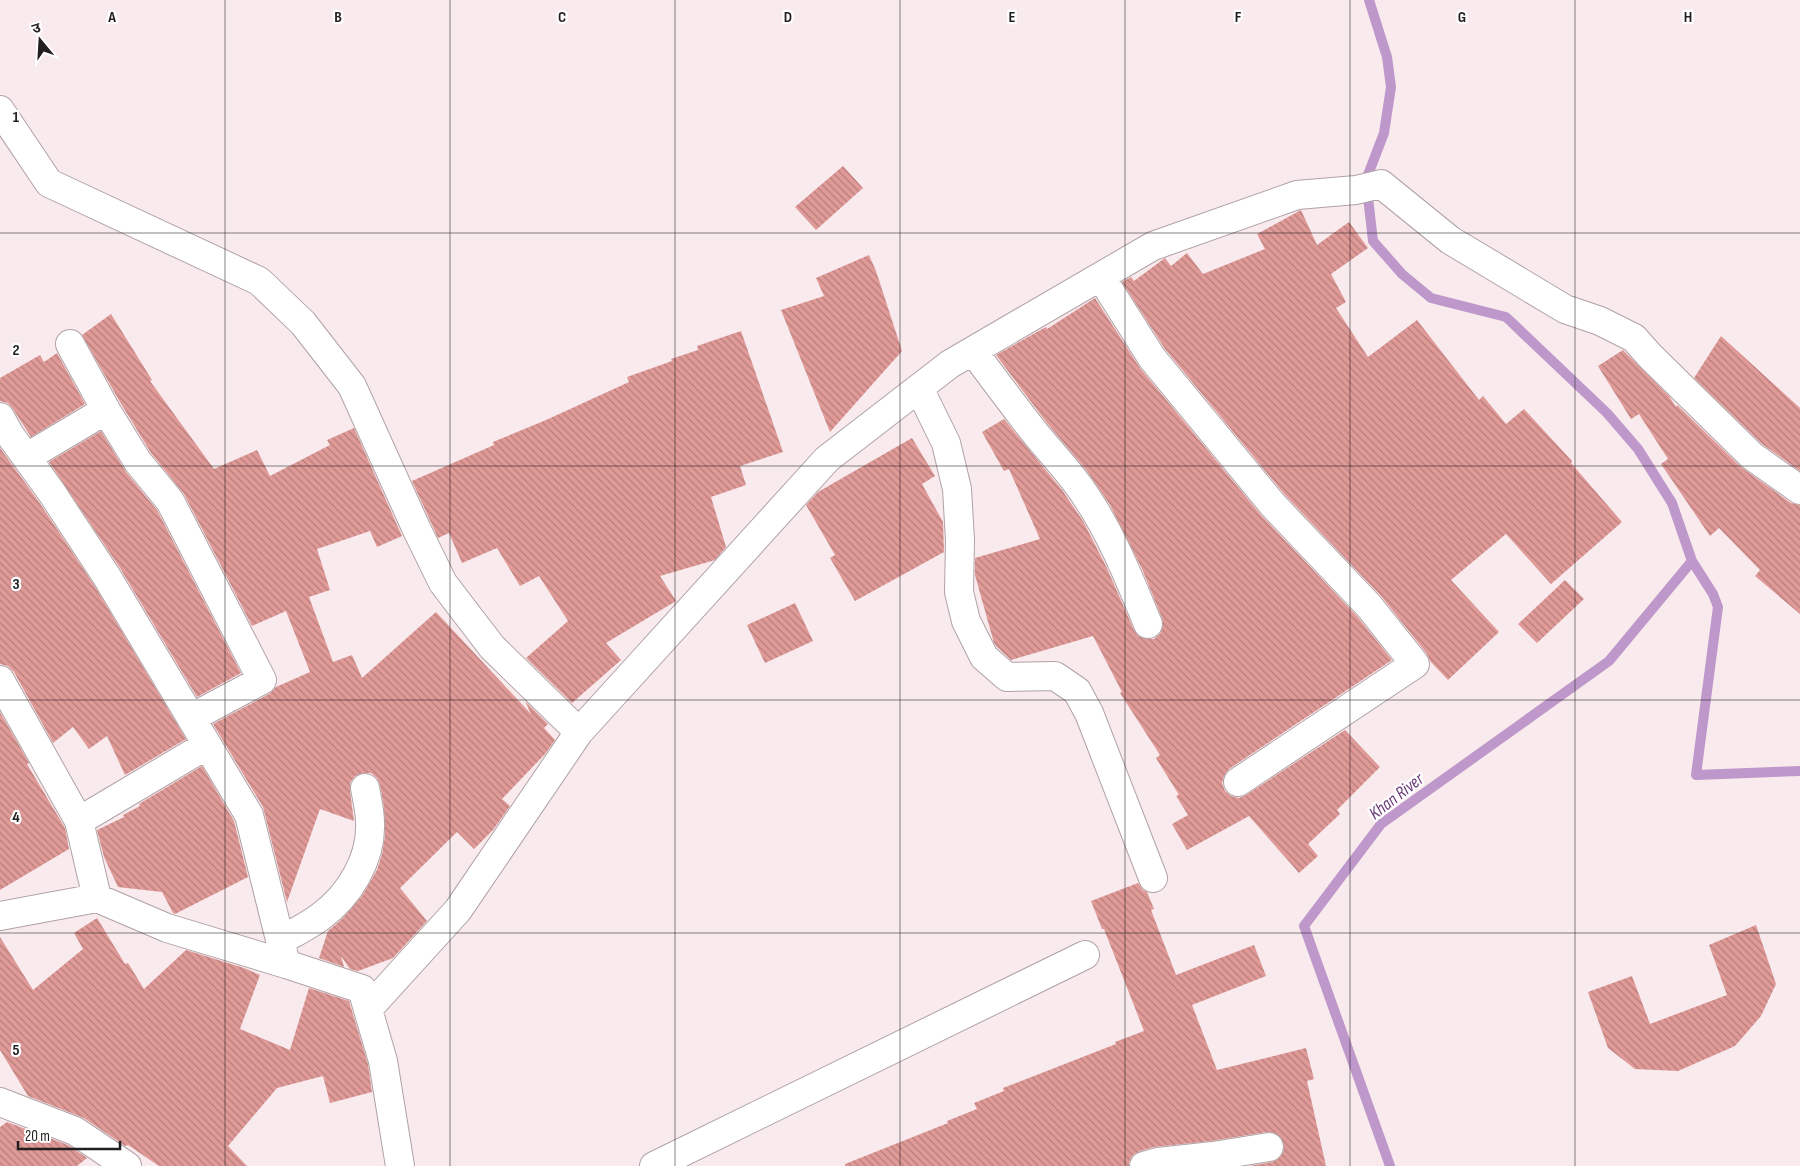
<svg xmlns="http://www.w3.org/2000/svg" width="1800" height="1166" viewBox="0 0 1800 1166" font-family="'Sofia Sans Condensed','Noto Sans Devanagari',sans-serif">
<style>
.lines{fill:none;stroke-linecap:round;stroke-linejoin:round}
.stream{stroke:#bf98cb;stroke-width:10}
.building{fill:url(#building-back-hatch)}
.minor-casing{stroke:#b0a2a5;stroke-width:30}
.minor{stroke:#fff;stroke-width:28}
.grid{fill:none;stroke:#231e1f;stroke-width:1;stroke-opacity:0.55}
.labels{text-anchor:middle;stroke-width:4.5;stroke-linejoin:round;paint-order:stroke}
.water-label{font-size:18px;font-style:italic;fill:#6b3a79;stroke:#fff}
.grid-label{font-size:16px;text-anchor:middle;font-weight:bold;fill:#231e1f;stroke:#fff;stroke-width:4.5;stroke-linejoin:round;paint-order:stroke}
</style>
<defs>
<pattern id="building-back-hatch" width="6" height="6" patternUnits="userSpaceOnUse" patternTransform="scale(1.25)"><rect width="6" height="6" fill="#e09a98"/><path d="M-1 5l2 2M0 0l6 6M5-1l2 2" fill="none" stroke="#b57d7b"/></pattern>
</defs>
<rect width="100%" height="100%" fill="#f9eaee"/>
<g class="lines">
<path class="stream" d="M1369 0 1387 57 1391 87 1384 133 1366 180 1373 241 1402 274 1431 298 1506 317 1607 413 1638 449 1672 503 1692 561 1713 594 1718 607 1696 775 1800 771
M1390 1166 1304 926 1381 824 1609 661 1692 561"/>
</g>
<path class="building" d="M843 166 863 188 816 230 795 207Z
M1301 210 1317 245 1349 222 1368 248 1331 274 1346 302 1336 308 1368 357 1417 320 1479 400 1483 396 1506 424 1524 409 1572 461 1571 463 1622 522 1551 584 1506 534 1451 580 1499 632 1448 680 1430 661 1427 654 1381 596 1285 495 1165 349 1122 282 1131 277 1134 281 1165 258 1171 266 1187 253 1203 274 1265 249 1257 234Z
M869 255 876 271 902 351 830 432 781 310 824 296 816 278Z
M1095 298 1140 368 1261 515 1357 616 1392 660 1229 769 1224 776 1222 783 1225 791 1231 796 1239 798 1246 795 1345 730 1380 767 1337 810 1340 814 1308 844 1318 856 1299 873 1249 816 1187 850 1172 824 1188 815 1176 796 1179 795 1156 758 1160 755 1120 693 1122 692 1093 636 1011 660 997 647 994 643 975 575V558L1040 539 1009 469 1004 471 982 432 1004 419 1062 490 1083 521 1106 566 1134 630 1138 636 1146 639H1154L1160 634 1163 626 1162 618 1142 569 1110 505 1087 471 1047 423 996 355 1046 327 1047 329Z
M111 314 152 380 150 381 214 469 257 450 270 476 330 445 327 440 354 428 402 536 377 547 370 531 317 549 330 590 309 597 333 662 352 655 362 678 436 612 531 714 525 701 548 724 544 728 555 740 545 754 502 799 510 806 493 830 474 849 457 832 400 888 427 921 393 958 358 971 350 969 341 956 344 967 319 958 328 931 342 919 362 896 377 870 382 854 385 836 384 807 380 785 377 778 371 773H363L355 776 350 783V791L354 821 320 809 287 902 263 807 213 724 269 694 276 687 310 672 286 611 252 626 184 494 151 453 120 402 82 335Z
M741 331 783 452 740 466 746 485 711 497 726 547 715 560 660 576 676 601 606 643 621 660 572 703 526 658 568 621 539 576 520 586 497 548 462 563 449 533 438 538 412 481 494 445 493 442 546 420 629 382 627 377 672 361 671 359 698 350 697 346Z
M1721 336 1800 408V471L1762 444 1694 378Z
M1623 350 1669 396 1676 407 1677 405 1741 467 1791 503 1800 505V614L1755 576 1760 570 1719 528 1710 536 1661 464 1668 459 1639 414 1631 419 1598 366Z
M57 353 85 404 31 437 13 409 8 403 0 401V378L40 355 44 362Z
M101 431 126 472 157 510 241 673 197 697 120 568 49 462Z
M912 438 935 476 922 484 943 522 944 552 855 601 830 558 835 555 806 505 818 492Z
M0 448 39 502 94 585 186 739 125 775 107 736 89 749 73 727 53 743 14 672 8 666 0 664Z
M1565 580 1584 599 1537 643 1518 624Z
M795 603 813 641 765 663 747 625Z
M0 712 29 763 27 764 65 828 69 849 0 890Z
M202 766 234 821 248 877 175 914 173 913 162 892 118 887 104 857 97 830 124 817 123 815 140 806 139 804Z
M1138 883 1143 890 1147 892 1154 909 1151 910 1176 975 1254 945 1266 976 1192 1005 1217 1070 1306 1048 1314 1079 1307 1081 1326 1166H1249L1272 1162 1278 1159 1283 1153 1284 1145 1281 1138 1275 1133 1267 1132 1211 1141 1154 1147 1140 1151 1133 1155 1129 1162V1166H845V1164L948 1123 947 1121 977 1109 974 1103 1004 1091 1003 1088 1116 1044 1115 1042 1144 1031 1104 929H1102L1091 901Z
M97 918 125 964 128 963 144 989 186 950 244 968 260 975 240 1029 290 1050 309 988 349 1001 368 1064 372 1092 330 1103 323 1076 277 1088 228 1146 247 1166H159L128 1145 125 1146 84 1118 28 1096 0 1050V937L33 990 83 949 74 933Z
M1756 925 1776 984 1761 1016 1735 1046 1678 1071 1635 1069 1608 1048 1588 992 1632 976 1650 1024 1727 995 1709 945Z
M7 1122 68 1145 87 1158 77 1166H0V1127Z"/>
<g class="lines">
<defs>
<path id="minor" d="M0 110 49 183 259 281 303 323 352 386 417 530 443 583 492 647 579 732
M1101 277 1152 358 1273 505 1369 606 1415 664 1238 782
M70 344 106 410 138 462 170 501 262 680 191 718
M973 351C993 378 1014 406 1035 433 1052 454 1072 474 1087 498 1113 537 1130 581 1148 624
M919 388 946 443 957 489 960 540 959 592 966 621 984 657 1007 677 1055 676 1077 691 1089 713 1153 878
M0 417 10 435 52 493 107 577 249 815 286 964 362 989 383 1061 400 1166
M27 457 106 410
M0 680 79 821 97 898
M79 821 207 745
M0 916 97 898 167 928 286 964
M281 940C294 933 308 926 320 917 349 896 372 859 370 822 370 811 367 799 365 788
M368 1009 458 910 579 732 827 459 950 364 1153 246 1297 195 1356 190 1381 184 1450 240 1565 309 1600 321 1634 338 1650 356 1752 456 1800 490
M0 1102 75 1131 127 1166
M654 1166 1085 955
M1144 1166 1158 1162 1213 1156 1269 1147"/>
</defs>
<use href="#minor" class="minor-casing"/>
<use href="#minor" class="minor"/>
</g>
<path class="grid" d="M225 0V1166M450 0V1166M675 0V1166M900 0V1166M1125 0V1166M1350 0V1166M1575 0V1166M0 233H1800M0 466H1800M0 700H1800M0 933H1800"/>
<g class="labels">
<g class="water-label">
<text transform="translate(1396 796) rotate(-38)" y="6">Khan River</text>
</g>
</g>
<g class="grid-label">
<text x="112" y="22">A</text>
<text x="338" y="22">B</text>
<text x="562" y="22">C</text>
<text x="788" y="22">D</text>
<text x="1012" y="22">E</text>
<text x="1238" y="22">F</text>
<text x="1462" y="22">G</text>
<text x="1688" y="22">H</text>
<text x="16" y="122">1</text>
<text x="16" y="355">2</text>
<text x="16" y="589">3</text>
<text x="16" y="822">4</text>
<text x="16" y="1055">5</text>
</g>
<g transform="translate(40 40) rotate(342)" stroke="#ffffff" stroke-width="4" paint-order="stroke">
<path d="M0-4L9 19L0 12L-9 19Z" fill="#231e1f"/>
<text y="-8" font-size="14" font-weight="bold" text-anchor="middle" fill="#231e1f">उ</text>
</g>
<path d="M18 1141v8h102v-8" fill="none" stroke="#231e1f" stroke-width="2.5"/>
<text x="25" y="1141" font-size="15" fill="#231e1f" stroke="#ffffff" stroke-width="4" paint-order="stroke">20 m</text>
</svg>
